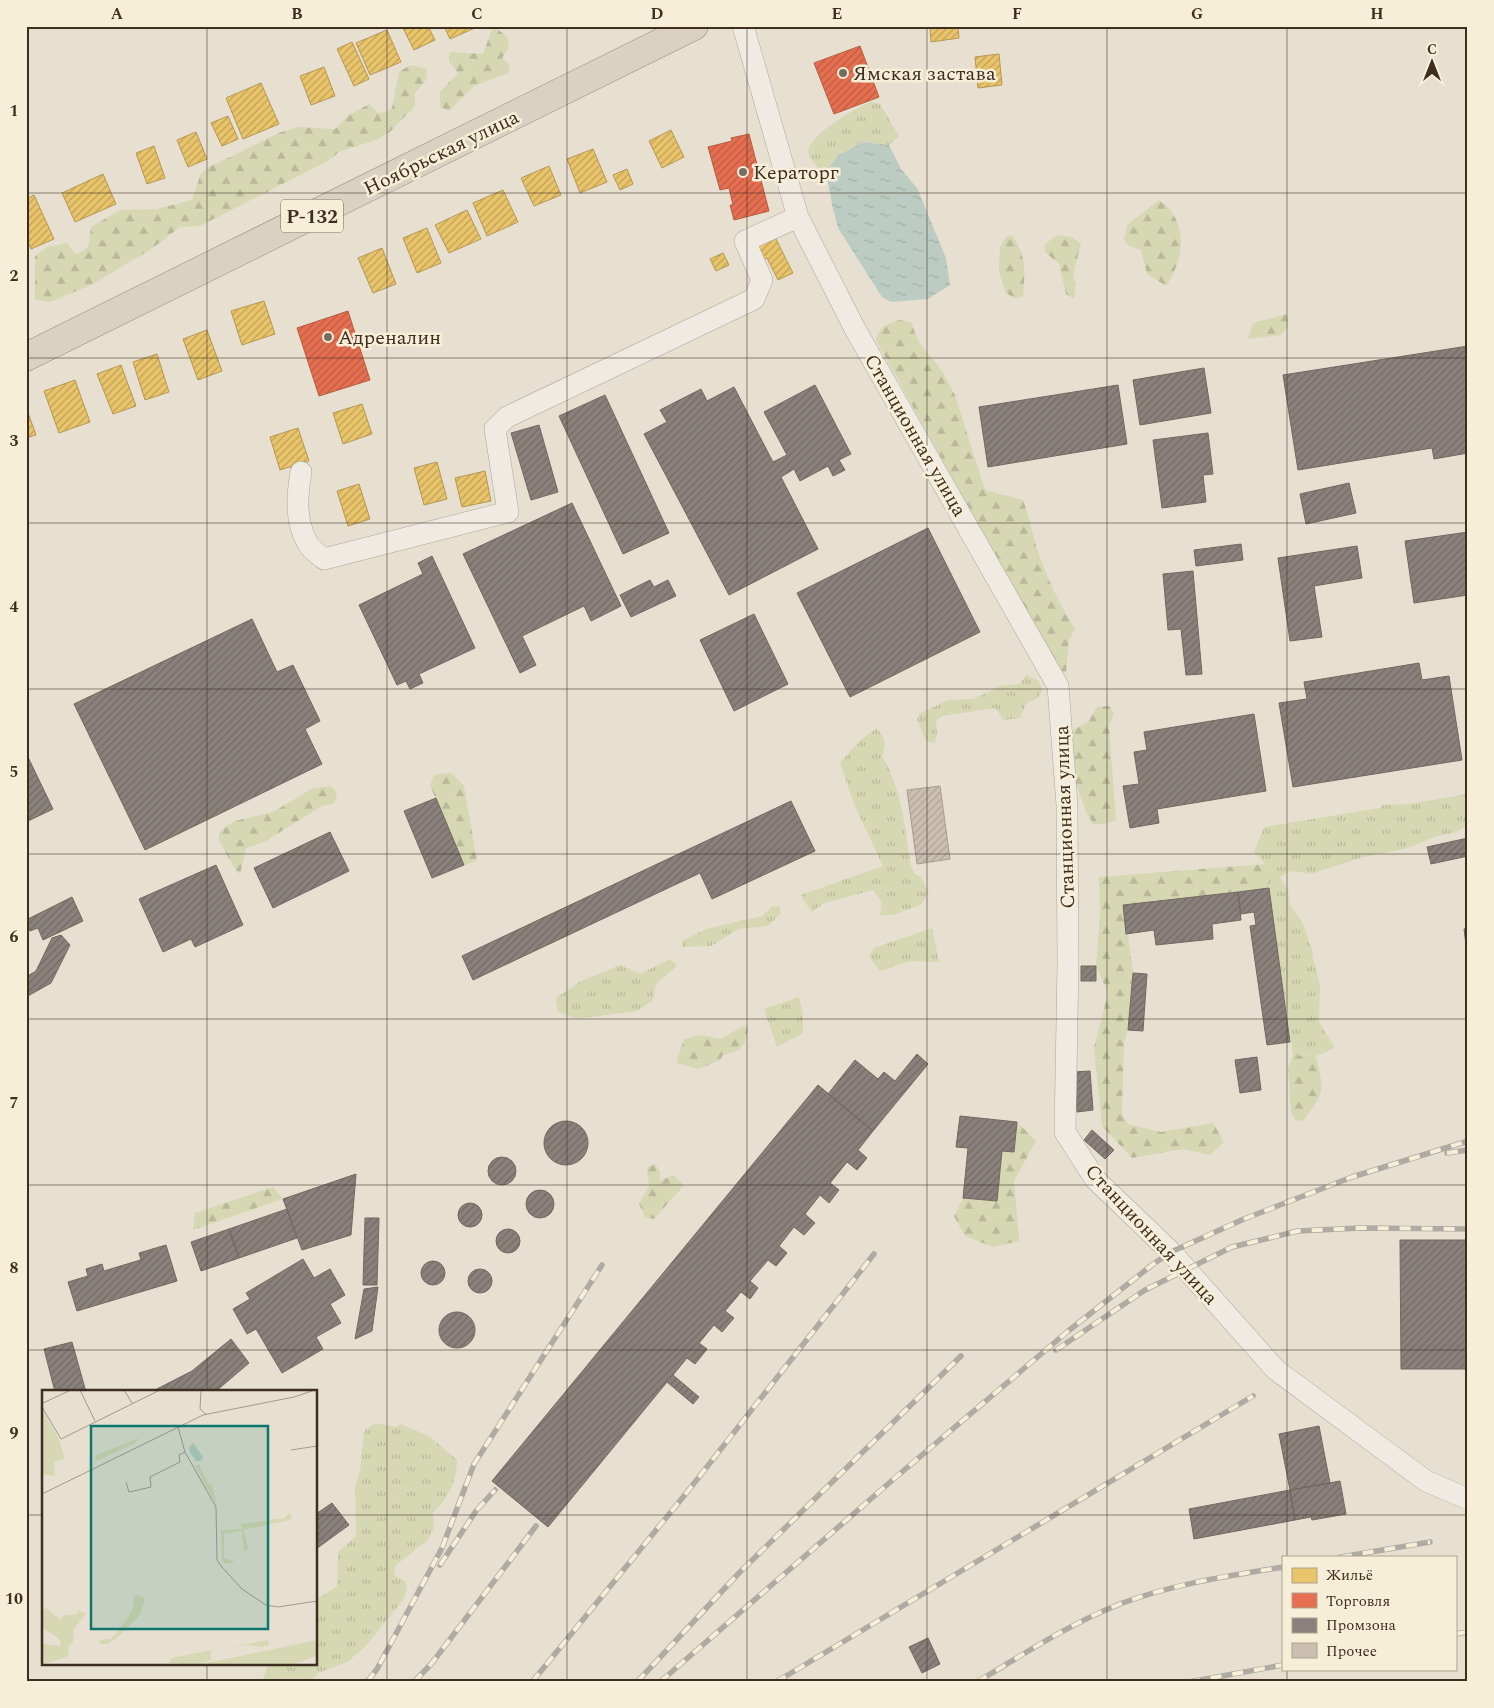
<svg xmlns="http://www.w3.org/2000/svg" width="1494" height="1708" viewBox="0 0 1494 1708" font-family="Spectral,serif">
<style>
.grass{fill:url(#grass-tufts)}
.forest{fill:url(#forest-firs)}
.water{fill:url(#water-ripples)}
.homes{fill:url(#homes-hatch);stroke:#b59754}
.shops{fill:url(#shops-hatch);stroke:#b45c42}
.industry{fill:url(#industry-hatch);stroke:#736860}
.building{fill:url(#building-hatch);stroke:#a89c90}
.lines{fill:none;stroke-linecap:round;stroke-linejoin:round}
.minor-casing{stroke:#ada599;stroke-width:22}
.highway-casing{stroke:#928b80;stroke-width:29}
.minor{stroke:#efebe3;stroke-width:21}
.highway{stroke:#dad1c2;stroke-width:28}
.rail-casing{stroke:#afaaa2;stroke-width:5.5}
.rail{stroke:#f7eed8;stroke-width:4;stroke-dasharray:11;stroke-linecap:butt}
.grid{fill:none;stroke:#3d2e20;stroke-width:1;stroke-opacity:0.55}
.poi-dot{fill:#786c5e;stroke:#f7eed8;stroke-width:2}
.labels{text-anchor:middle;stroke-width:5;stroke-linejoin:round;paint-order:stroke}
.shield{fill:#f7eed8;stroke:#756857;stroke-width:1}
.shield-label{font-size:19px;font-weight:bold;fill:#3d2e20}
.poi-label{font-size:20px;fill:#3d2e20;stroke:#f7eed8;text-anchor:start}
.street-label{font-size:20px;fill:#3d2e20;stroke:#f7eed8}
.inset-road{fill:none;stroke:#a3998a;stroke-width:1}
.view{fill:#0f766e;fill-opacity:0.15;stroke:#0f766e;stroke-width:2.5}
.inset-edge{fill:none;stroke:#3d2e20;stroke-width:2.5}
.neatline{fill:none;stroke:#3d2e20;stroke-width:2}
.grid-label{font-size:16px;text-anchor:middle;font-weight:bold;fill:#3d2e20}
</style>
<defs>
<pattern id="grass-tufts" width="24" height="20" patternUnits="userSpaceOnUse" patternTransform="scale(1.25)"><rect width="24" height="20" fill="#d6d7b3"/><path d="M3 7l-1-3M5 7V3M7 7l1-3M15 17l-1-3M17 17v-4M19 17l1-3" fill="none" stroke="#b9b99a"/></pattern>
<pattern id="forest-firs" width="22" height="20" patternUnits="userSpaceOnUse" patternTransform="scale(1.25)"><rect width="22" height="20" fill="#d6d7b3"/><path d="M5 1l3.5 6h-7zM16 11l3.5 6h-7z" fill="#b9b99a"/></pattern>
<pattern id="water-ripples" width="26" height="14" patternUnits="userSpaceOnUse" patternTransform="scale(1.25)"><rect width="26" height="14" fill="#bcccc2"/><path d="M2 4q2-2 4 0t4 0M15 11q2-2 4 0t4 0" fill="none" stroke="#a2b0a6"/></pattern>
<pattern id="homes-hatch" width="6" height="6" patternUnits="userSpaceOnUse" patternTransform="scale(1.25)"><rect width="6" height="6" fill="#e9c46a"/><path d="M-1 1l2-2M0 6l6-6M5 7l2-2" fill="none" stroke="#bea057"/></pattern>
<pattern id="shops-hatch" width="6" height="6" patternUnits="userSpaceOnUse" patternTransform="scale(1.25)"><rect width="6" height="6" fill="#e76f51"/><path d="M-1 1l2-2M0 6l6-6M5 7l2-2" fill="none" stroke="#bc5c43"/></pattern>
<pattern id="industry-hatch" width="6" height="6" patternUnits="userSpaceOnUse" patternTransform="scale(1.25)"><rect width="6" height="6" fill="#8a817c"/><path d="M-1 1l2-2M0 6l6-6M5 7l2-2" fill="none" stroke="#726a65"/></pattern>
<pattern id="building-hatch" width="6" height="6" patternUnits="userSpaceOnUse" patternTransform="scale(1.25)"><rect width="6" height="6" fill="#cbbfb2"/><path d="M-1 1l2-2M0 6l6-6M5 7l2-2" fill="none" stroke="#afa499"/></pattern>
</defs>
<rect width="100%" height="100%" fill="#e7e0d1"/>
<path class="grass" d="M871 102 880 104 899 136 889 145 862 142 837 156 826 173C820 169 812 163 809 156 801 138 858 107 871 102Z
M1027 675 1039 681 1042 689 1038 698 1026 704 1020 718 1004 720 995 708 942 716 936 721 937 736 934 743 926 741 917 720 919 714 948 700 974 699 1000 686 1019 684Z
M877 729C886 739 886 744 882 756 902 789 905 829 911 866L914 874 921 877 929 893 920 905 893 915H880L882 902 873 890 824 903 812 912 804 901 801 895 883 866 853 802 840 762C852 751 862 735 877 729Z
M1468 794V825L1454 833 1437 836 1408 848 1360 858 1311 874 1292 871 1280 877 1288 890 1290 905 1302 922 1312 949 1313 958 1320 985 1319 1022 1335 1048 1316 1056 1293 1055 1265 864 1254 852 1264 827 1379 808 1383 805 1409 804Z
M772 906H779L781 913 768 926 739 929 711 946 682 947V941L706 929 762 916Z
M932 928 939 962 910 961 880 971 869 957 874 948Z
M670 959 677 966 656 984 653 1000 637 1011 576 1019 557 1011 556 998 581 981 620 965 640 974Z
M799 997 803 1015V1033L777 1047 764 1009Z
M375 1423 396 1427 401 1424 429 1436 457 1460C457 1482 448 1498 433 1513L434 1529 428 1540 396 1565 394 1575 405 1581 407 1590 403 1600 365 1647 347 1662 318 1673 310 1682H262L268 1664H316V1600L337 1586 338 1552 356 1536 355 1486 360 1471 364 1431Z"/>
<path class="forest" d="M493 26 508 37 509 48 502 58 510 65 508 73 474 86 449 111 440 107V92L458 73 449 61 450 52 483 54Z
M410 65 427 69 426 80 415 93V106L390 132 376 140 339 152 328 161 200 226 180 227 150 250 91 285 50 302 35 300V256L47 247 67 243 75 254C92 250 89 241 91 227L120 210 157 209 192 200 201 173 207 168 281 132 298 127 335 129 349 115 369 104 379 113 387 112 392 108 399 72Z
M1159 200C1189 220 1185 259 1166 286L1147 274 1141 250 1129 246 1124 240 1127 225Z
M1012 235C1027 256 1025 273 1023 297L1014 298 1006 293 999 272 1000 247 1006 237Z
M1057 235 1072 237 1081 244 1073 275 1076 285 1074 299 1066 294 1059 264 1045 252V244Z
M1287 314 1288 327 1281 335 1248 339 1253 323Z
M899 320 911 322 918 341 942 371 955 395 985 490 1023 500C1029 516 1032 532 1037 549 1045 574 1061 607 1075 629L1069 640 1066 673 1058 669 876 340C880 326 885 325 899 320Z
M1109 706 1114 713 1109 727 1116 820 1104 824H1093L1086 812 1076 784 1071 736 1075 729 1089 721 1097 707Z
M449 773 453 774 464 786 477 861 464 865 430 785 434 775Z
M331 786 337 793 334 804 322 806 264 842 246 848 240 874 235 869 219 841V833L224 828 235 821 273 812 313 788Z
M1265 864 1269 888 1124 905 1133 973 1128 1030 1124 1043 1122 1114 1128 1124 1161 1132 1213 1123 1224 1142 1210 1155 1183 1149 1132 1158 1102 1126 1094 1048 1108 993 1096 966 1100 913 1099 877Z
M743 1026 748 1027C746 1046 742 1051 723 1055L720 1060 699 1069 676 1063 684 1039 700 1035 721 1039Z
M1293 1055 1316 1056C1324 1093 1326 1090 1303 1121L1295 1120 1291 1112 1288 1067Z
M1017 1122 1036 1141 1014 1181 1019 1238V1241L993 1247 965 1236 954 1216 963 1198 997 1201 1002 1151 1014 1152Z
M655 1164 660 1171V1181L673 1175 684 1185 654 1219 645 1217 639 1204 649 1186 647 1168Z
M273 1187 283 1199 193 1230 195 1213Z"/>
<path class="water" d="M863 142 889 145 901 169 917 188 946 258 950 285 928 299 891 302 882 297 838 228 833 209 826 173 837 156Z"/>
<path class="homes" d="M402 26H428L435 40 414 50Z
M444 26H474L475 28 450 39Z
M930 26H958L959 38 931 42Z
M387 30 401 62 370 75 356 43Z
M352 42 369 79 354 86 337 49Z
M999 54 1002 85 978 88 975 57Z
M324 67 335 96 311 105 300 76Z
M261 83 279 124 243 139 226 98Z
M228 116 238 139 222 146 211 123Z
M671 130 684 157 662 168 649 141Z
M196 132 207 159 188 167 177 140Z
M154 146 165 178 147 184 136 153Z
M593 149 607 182 580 193 567 159Z
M549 166 561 195 534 206 521 178Z
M627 169 633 184 620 190 613 175Z
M103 174 116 204 75 222 62 193Z
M503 190 518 222 487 236 473 203Z
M34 195 54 239 31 249 26 237V199Z
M467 210 481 239 449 253 435 225Z
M427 228 441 263 417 273 403 238Z
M774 235 793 273 778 280 767 258 760 262 752 246Z
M382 248 396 284 373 293 358 258Z
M723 253 729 265 716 271 710 259Z
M264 301 275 334 242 345 231 311Z
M207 330 222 371 198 380 183 339Z
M157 354 169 392 145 400 133 362Z
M121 365 136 406 113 414 97 374Z
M75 380 90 422 59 433 44 391Z
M362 404 372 434 343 444 333 413Z
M26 407 36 435 26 438Z
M298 428 309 461 280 470 270 437Z
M437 462 447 499 424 505 414 468Z
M485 471 491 501 462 507 455 478Z
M359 484 370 519 348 526 337 491Z"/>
<path class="shops" d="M860 46 879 97 834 114 814 63Z
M749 134 769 211 734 220 730 205H733L729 188 720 190 708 147 732 141 731 138Z
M348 311 370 380 319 396 297 328Z"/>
<path class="industry" d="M1468 346V453L1434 459 1432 448 1298 470 1283 375Z
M1204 368 1211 413 1140 425 1133 380Z
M815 385 851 454 839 460 845 470 833 476 828 466 800 481 794 469 781 477 818 549 729 595 644 434 667 422 660 410 701 389 707 401 734 387 773 462 787 455 764 412Z
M1118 385 1127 444 988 467 979 407Z
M605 395 669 533 623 554 559 416Z
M539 425 558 492 531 500 511 433Z
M1208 433 1213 474 1203 475 1206 502 1162 508 1153 440Z
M1349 483 1356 513 1306 524 1300 494Z
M572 503 621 606 591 621 584 606 522 636 536 665 520 673 463 554Z
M928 528 980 632 850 697 797 593Z
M1468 532V595L1414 603 1405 541Z
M1241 544 1243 560 1196 566 1194 550Z
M1357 546 1362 578 1314 586 1322 637 1290 641 1278 558Z
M432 556 475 648 419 674 423 683 410 689 406 681 397 685 359 605 423 574 418 563Z
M1193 571 1202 674 1186 675 1181 629 1168 630 1163 574Z
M650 580 654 587 668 580 676 596 631 617 620 595Z
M754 614 788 684 734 711 700 640Z
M252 619 277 672 293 665 320 721 305 729 322 764 145 850 74 704Z
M1419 663 1422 680 1449 676 1462 760 1293 787 1279 703 1307 699 1304 682Z
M1254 714 1266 791 1157 809 1159 823 1130 828 1123 786 1139 784 1134 752 1147 750 1144 732Z
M26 753 53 809 26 822Z
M436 798 464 865 432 878 404 811Z
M791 801 815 851 712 899 700 873 473 980 462 956Z
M330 832 349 871 273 908 254 868Z
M1468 838V856L1431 864 1427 847Z
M216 865 243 925 195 947 191 939 163 952 139 899Z
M1269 888 1290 1042 1267 1045 1250 926 1256 925 1254 912 1241 914 1238 892Z
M1238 892 1241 920 1212 924 1213 939 1156 945 1154 930 1126 934 1123 905Z
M72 897 83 921 43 940 38 928 30 931 26 920Z
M1468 928V961L1464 929Z
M61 935 70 945 51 983 26 997V977L36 971 52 938Z
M1081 966H1096V981H1081Z
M1133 973 1147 974 1143 1031 1128 1030Z
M917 1054 928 1064 873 1131 828 1094 855 1060 878 1079 884 1072 895 1081Z
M1257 1057 1261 1090 1240 1093 1235 1060Z
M1090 1071 1093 1110 1077 1112 1074 1072Z
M818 1085 873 1131 858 1150 867 1158 857 1170 847 1162 830 1183 839 1190 829 1203 820 1195 805 1214 815 1223 804 1235 794 1227 779 1246 787 1253 776 1266 768 1260 750 1281 758 1288 750 1299 741 1292 725 1311 734 1318 722 1332 714 1325 699 1343 707 1349 695 1364 687 1358 673 1375 699 1397 693 1404 667 1382 548 1527 492 1481Z
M960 1116 1017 1122 1014 1152 1002 1151 997 1201 963 1198 968 1148 956 1147Z
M544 1143a22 22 0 1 1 44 0a22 22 0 1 1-44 0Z
M1092 1130 1114 1150 1105 1159 1084 1140Z
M488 1171a14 14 0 1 1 28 0a14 14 0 1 1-28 0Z
M356 1174 351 1235 302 1250 283 1199Z
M526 1204a14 14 0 1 1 28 0a14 14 0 1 1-28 0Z
M458 1215a12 12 0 1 1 24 0a12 12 0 1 1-24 0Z
M287 1209 297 1238 239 1258 229 1229Z
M365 1218H379L377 1285H363Z
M229 1229 239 1258 201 1271 191 1242Z
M496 1241a12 12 0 1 1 24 0a12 12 0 1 1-24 0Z
M1400 1240H1468V1369H1401Z
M166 1245 177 1281 77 1311 68 1282 88 1276 86 1269 102 1264 104 1271 137 1261 141 1260 139 1253Z
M303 1259 314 1278 330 1269 345 1295 330 1304 341 1323 316 1337 323 1349 282 1373 256 1329 247 1334 233 1309 250 1299 246 1293Z
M421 1273a12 12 0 1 1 24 0a12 12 0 1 1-24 0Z
M468 1281a12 12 0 1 1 24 0a12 12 0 1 1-24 0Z
M378 1287 372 1331 355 1339 364 1289Z
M439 1330a18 18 0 1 1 36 0a18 18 0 1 1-36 0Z
M231 1339 249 1363 215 1392H151L192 1371Z
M72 1342 86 1392H55L44 1349Z
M1319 1426 1330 1483 1290 1490 1279 1434Z
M1340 1481 1346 1514 1312 1520 1311 1517 1295 1520 1290 1490Z
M1290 1490 1295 1520 1194 1539 1189 1509Z
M332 1503 349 1525 316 1549V1514Z
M928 1638 940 1664 922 1673 909 1647Z"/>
<path class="building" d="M940 786 950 859 917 864 907 790Z"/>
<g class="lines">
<defs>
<path id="minor" d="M743 26 798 217 855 329 1058 686 1067 805 1068 964 1065 1132 1095 1179 1171 1252 1276 1370 1426 1481 1468 1499
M301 472C297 496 295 520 307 542 310 549 318 554 324 559L508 512 495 429 507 417 754 299 762 280 745 241 798 217"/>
<path id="highway" d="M26 357 694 26"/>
</defs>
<use href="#minor" class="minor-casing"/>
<use href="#highway" class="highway-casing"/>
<use href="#minor" class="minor"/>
<use href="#highway" class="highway"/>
<defs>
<path id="rail" d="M1447 1153 1468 1150
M1056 1350 1145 1290 1232 1247 1298 1231 1360 1228 1468 1229
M1341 1557 1430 1542
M440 1565 476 1511 495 1490
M1455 1634 1468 1632
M367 1682 377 1669 442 1548 474 1464 602 1265
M414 1682 432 1663 536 1526
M532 1682 688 1491 874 1254
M637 1682 739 1573 961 1356
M660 1682 896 1477 1067 1332 1152 1265 1171 1252 1244 1219 1352 1177 1468 1141
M776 1682 1253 1396
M977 1682C1024 1654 1069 1624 1120 1604 1172 1584 1228 1576 1283 1567
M1189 1682 1283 1665"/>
</defs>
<use href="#rail" class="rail-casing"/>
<use href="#rail" class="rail"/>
</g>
<path class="grid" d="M207 26V1392M387 26V1682M567 26V1682M747 26V1682M927 26V1682M1107 26V1682M1287 26V1557M26 193H1468M26 358H1468M26 523H1468M26 689H1468M26 854H1468M26 1019H1468M26 1185H1468M26 1350H1468M26 1515H44M316 1515H1468M207 1664V1682M1287 1669V1682"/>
<g class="poi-dot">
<circle cx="843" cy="73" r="5"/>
<circle cx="743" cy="172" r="5"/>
<circle cx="328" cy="337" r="5"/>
</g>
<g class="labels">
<rect class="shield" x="281" y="199.5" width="62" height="33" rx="4"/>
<g class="shield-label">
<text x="312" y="223">Р-132</text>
</g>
<g class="poi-label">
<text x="853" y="80">Ямская застава</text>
<text x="753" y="179">Кераторг</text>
<text x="338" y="344">Адреналин</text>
</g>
<g class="street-label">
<text transform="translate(441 152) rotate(-26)" y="7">Ноябрьская улица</text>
<text transform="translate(916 435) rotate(60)" y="7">Станционная улица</text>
<text transform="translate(1064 817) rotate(-92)" y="7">Станционная улица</text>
<text transform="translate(1152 1234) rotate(47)" y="7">Станционная улица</text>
</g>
</g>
<g transform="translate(42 1390)">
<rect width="275" height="275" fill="#e7e0d1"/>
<path d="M247 123 250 127 248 130 201 140 207 160 202 161 199 134 243 128ZM96 205 103 209 97 226 76 247 66 254H58L57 250 69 249 84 231 91 218 92 206ZM226 250 227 255 220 257 206 255 183 259Z" fill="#d6d7b3"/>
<path d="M99 44 93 53 53 72 54 65 95 49ZM157 74 166 94 170 95 175 116 153 76ZM199 139V141L182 144V168L194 172 183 174 180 170 179 140ZM4 218 19 230 20 226 35 224V220L44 224 31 240 32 250 24 260 19 257 18 250 0 237V220ZM169 260V270L155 275 127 273 130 268Z" fill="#d6d7b3"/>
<path d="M0 19 17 49 23 69 12 72 13 86 0 84ZM275 250 274 266 251 275H155ZM0 254 26 257 27 266 0 275Z" fill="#d6d7b3"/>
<path d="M151 53 161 67 159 71H154L148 63 147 57Z" fill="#bcccc2"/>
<path class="inset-road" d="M38 0 53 31M82 0 90 13M159 0 158 19 164 24M0 11 1 13 29 0M0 17 19 49 118 0M136 37 143 62 174 117 175 170 179 176 200 199 224 215 236 217 275 211M249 60 275 56M84 92 87 102 109 97 108 87 138 72 137 65 143 62M0 104 161 25 252 7 273 0"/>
<path class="view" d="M49 36H226V239H49Z"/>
<rect width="275" height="275" class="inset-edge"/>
</g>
<rect width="1494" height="1708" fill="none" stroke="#f7eed8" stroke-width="55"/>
<rect x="1282" y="1556" width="175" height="115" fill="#f7eed8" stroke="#ada18e"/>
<rect x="1292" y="1568" width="25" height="15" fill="#e9c46a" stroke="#ada18e"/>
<text x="1326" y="1580" font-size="15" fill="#3d2e20">Жильё</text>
<rect x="1292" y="1593" width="25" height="15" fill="#e76f51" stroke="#ada18e"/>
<text x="1326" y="1606" font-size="15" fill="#3d2e20">Торговля</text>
<rect x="1292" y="1618" width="25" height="15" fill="#8a817c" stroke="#ada18e"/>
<text x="1326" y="1630" font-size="15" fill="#3d2e20">Промзона</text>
<rect x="1292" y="1643" width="25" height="15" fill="#cbbfb2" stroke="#ada18e"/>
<text x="1326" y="1656" font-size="15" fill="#3d2e20">Прочее</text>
<g transform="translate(1432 62)" stroke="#f7eed8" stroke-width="4" paint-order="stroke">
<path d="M0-4L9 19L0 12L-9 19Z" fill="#3d2e20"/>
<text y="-8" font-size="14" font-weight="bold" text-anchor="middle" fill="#3d2e20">С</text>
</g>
<rect x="28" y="28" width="1438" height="1652" class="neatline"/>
<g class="grid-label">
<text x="117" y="19">A</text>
<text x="297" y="19">B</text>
<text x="477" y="19">C</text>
<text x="657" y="19">D</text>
<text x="837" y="19">E</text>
<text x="1017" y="19">F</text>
<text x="1197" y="19">G</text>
<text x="1377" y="19">H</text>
<text x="14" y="116">1</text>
<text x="14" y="281">2</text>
<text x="14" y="446">3</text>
<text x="14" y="612">4</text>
<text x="14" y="777">5</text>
<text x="14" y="942">6</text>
<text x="14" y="1108">7</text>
<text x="14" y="1273">8</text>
<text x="14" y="1438">9</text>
<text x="14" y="1604">10</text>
</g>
</svg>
